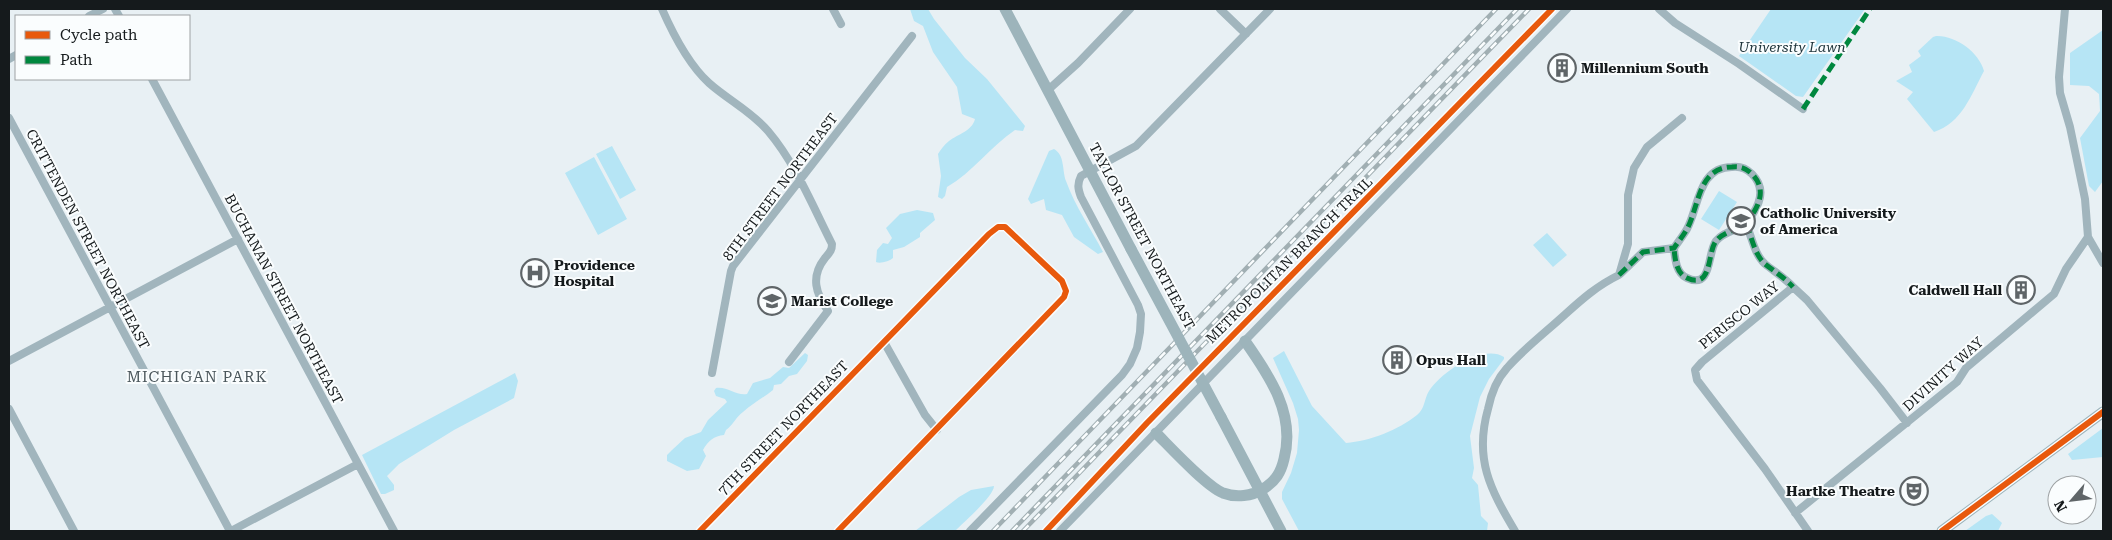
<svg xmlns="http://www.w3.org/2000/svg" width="2112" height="540" viewBox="0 0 2112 540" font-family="'Roboto Serif',serif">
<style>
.green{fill:#b6e5f5}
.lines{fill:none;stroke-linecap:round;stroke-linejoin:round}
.street{stroke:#a1b5bd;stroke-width:8}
.secondary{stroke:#9db4bb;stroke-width:11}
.rail-casing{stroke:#a1afb3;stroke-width:4.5}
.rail{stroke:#fafdfe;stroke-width:2.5;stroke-dasharray:8;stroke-linecap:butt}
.secondary-bridge{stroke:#9db4bb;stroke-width:11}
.quiet{stroke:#00873e;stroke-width:5;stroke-dasharray:10 5;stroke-linecap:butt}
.cycleway-casing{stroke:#fafdfe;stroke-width:9}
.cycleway{stroke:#e8590c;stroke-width:6}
.labels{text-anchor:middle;stroke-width:4;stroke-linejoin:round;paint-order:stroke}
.park-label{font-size:14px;font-style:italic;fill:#1c3239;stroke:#fafdfe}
.poi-label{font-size:14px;font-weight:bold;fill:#151a1c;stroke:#fafdfe;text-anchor:start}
.street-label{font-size:14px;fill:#151a1c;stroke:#fafdfe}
.neighbourhood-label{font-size:15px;letter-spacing:1px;fill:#4b575c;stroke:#fafdfe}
</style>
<rect width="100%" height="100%" fill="#e8f0f4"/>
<path class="green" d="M910 9H928L934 19 965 58 987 79 1025 126 1023 131 1015 130C990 147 973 172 947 187L945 196 942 199 938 197 941 176 938 154C941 149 944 145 949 141 958 134 972 131 975 119L962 114 957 87 933 52 923 26 914 21Z
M1771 9H1865L1803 97 1796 96 1739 56Z
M2103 30V181L2095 192 2089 186 2080 138 2100 111 2099 94 2089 86 2070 85V53Z
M1936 36C1955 35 1979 52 1984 71 1971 95 1962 123 1934 132L1907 99 1913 92 1896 81 1912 72 1909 65 1921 56 1918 51 1933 37Z
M612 146 636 190 620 199 596 154Z
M1054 149C1065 155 1062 170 1066 181 1075 206 1091 229 1103 252L1098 254 1074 237 1062 215 1046 210 1044 199 1031 204 1028 199 1049 151Z
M594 157 627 219 598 235 565 173Z
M1719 191 1737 202 1719 230 1701 219Z
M917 210 933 213 935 220 920 233V237L904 247 893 250V258C890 261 880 264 876 262L877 250 883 243 888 244 892 238 886 228 900 214Z
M1547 233 1567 255 1553 267 1533 245Z
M1284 351 1312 406 1346 443C1370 441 1398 430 1417 415 1425 409 1424 399 1429 391 1440 373 1483 343 1504 357V359L1489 379 1480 397 1470 436 1474 468 1472 478 1478 485 1481 516 1488 523 1487 531H1299L1282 499V492L1291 473 1297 453 1299 430 1298 419 1293 403 1273 358Z
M805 353 808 355 807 361 797 374 789 376 781 384 774 385 773 390C763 398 753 403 743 412 736 417 733 425 726 430L724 435C714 436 708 441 703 450L706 456 699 469 687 471 667 461V455L672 450 685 438 701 432 708 420 727 402 725 399 716 396 714 391 716 388C727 386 736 396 747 394L753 383 770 378 783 367 789 368Z
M515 373 518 381 514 398 454 430 399 464 387 476 394 485V490L385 494H381L362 455Z
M2103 428V457L2072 460 2068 454Z
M994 486C994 496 963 523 955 531H915L959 497 971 490Z
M1992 514 2002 523 1998 531H1965L1986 516Z"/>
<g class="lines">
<path class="street" d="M115 9 119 16
M662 9C673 34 688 64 709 83 728 100 751 111 768 131 796 164 813 207 832 244 832 251 829 253 825 258 810 277 816 294 828 311L789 362
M833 9 841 24
M1220 9 1246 34
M1659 9 1675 23 1739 64 1803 109
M2065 9 2059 77 2060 93 2070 127 2085 199 2088 237 2103 263
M89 16 103 9
M9 59 16 55
M152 79 394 531
M1048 90 1078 63 1130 9
M9 118 230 531
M1746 224C1752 237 1754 254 1765 264 1775 272 1785 278 1793 287
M1620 274 1643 252 1674 248C1678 242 1683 236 1687 229 1699 207 1698 167 1732 167 1740 166 1746 168 1752 174 1765 187 1761 202 1752 215 1750 218 1748 223 1746 224 1736 231 1724 231 1716 241 1707 252 1713 290 1687 278 1676 273 1675 259 1674 248
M884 342 925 415 937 430
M9 361 238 239
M712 373 731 271 733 266 912 36
M9 409 74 531
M1795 513 1957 382 1966 368 2054 294 2066 269 2088 237
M231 531 358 464
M700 531 989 234 998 227H1005L1062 281 1066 291 1064 297 838 531
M970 531 1122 375 1130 364 1137 348 1140 332 1141 314 1138 305 1081 197C1078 189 1077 184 1081 176L1136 146 1270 9
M1060 531 1567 9
M1515 531C1490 489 1474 459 1488 409 1491 394 1497 379 1507 368 1520 353 1537 339 1552 326 1574 307 1592 288 1619 275L1628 244V195L1634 168 1647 147 1682 118
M1808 531 1765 469 1697 380 1695 370 1702 362 1793 287 1807 300 1880 388 1907 423"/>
<path class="secondary" d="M1005 9 1131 249
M1221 417 1281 531
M1156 433C1171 448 1206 486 1223 493 1236 498 1252 496 1263 489 1276 481 1281 472 1284 459 1296 414 1269 375 1245 341
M1942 531 2103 412"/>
<defs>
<path id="rail" d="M993 531 1496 9
M1012 531 1517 9
M1023 531 1529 9"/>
</defs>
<use href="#rail" class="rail-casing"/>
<use href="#rail" class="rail"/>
<path class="secondary-bridge" d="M1131 249 1221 417"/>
<path class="quiet" d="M1803 109 1870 9
M1746 224C1752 237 1754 254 1765 264 1775 272 1785 278 1793 287
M1619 275 1643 252 1674 248C1678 242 1683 236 1687 229 1699 207 1698 167 1732 167 1740 166 1746 168 1752 174 1765 187 1761 202 1752 215 1750 218 1748 223 1746 224 1736 231 1724 231 1716 241 1707 252 1713 290 1687 278 1676 273 1675 259 1674 248"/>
<defs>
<path id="cycleway" d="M700 531 989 234 998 227H1005L1062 281 1066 291 1064 297 838 531
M1046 531 1147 423 1552 9
M1942 531 2103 412"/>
</defs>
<use href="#cycleway" class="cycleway-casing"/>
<use href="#cycleway" class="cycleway"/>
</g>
<defs>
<symbol id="building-ring" viewBox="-11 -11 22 22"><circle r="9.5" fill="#fafdfe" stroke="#5f6568" stroke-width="1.5"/><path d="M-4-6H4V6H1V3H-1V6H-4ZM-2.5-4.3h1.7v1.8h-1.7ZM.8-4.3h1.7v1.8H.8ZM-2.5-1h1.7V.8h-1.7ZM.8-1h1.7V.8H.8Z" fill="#5f6568"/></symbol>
<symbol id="university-ring" viewBox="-11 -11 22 22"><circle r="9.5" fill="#fafdfe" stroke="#5f6568" stroke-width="1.5"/><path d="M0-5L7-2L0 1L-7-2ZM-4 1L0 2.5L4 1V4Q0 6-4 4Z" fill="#5f6568"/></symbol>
<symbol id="hospital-ring" viewBox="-11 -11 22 22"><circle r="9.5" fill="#fafdfe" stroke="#5f6568" stroke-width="1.5"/><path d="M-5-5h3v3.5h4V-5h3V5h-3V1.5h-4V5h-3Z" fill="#5f6568"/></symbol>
<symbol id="theatre-ring" viewBox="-11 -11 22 22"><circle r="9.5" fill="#fafdfe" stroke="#5f6568" stroke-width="1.5"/><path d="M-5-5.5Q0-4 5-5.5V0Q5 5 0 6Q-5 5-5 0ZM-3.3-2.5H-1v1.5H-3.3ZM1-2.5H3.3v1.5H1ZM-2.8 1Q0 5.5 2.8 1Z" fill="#5f6568"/></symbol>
</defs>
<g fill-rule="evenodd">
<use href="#building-ring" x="1546" y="52" width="32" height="32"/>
<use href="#university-ring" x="1725" y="205" width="32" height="32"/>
<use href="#hospital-ring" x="519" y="257" width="32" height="32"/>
<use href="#building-ring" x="2005" y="274" width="32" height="32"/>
<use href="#university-ring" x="756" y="285" width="32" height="32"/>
<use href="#building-ring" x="1381" y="344" width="32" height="32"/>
<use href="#theatre-ring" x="1898" y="475" width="32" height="32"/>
</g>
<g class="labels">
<g class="park-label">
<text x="1792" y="52">University Lawn</text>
</g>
<g class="poi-label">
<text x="1581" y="73">Millennium South</text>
<text x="1760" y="218">Catholic University<tspan x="1760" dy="16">of America</tspan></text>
<text x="554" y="270">Providence<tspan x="554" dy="16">Hospital</tspan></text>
<text x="2002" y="295" text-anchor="end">Caldwell Hall</text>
<text x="791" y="306">Marist College</text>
<text x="1416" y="365">Opus Hall</text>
<text x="1895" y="496" text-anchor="end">Hartke Theatre</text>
</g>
<g class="street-label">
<text transform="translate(780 187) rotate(-53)" y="5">8TH STREET NORTHEAST</text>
<text transform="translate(1142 236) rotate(62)" y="5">TAYLOR STREET NORTHEAST</text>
<text transform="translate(88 239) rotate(62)" y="5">CRITTENDEN STREET NORTHEAST</text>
<text transform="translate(1289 260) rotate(-45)" y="5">METROPOLITAN BRANCH TRAIL</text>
<text transform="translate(284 299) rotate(62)" y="5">BUCHANAN STREET NORTHEAST</text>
<text transform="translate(1739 315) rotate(-39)" y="5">PERISCO WAY</text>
<text transform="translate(1943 374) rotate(-42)" y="5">DIVINITY WAY</text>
<text transform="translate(783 428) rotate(-46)" y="5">7TH STREET NORTHEAST</text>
</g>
<g class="neighbourhood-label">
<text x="197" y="382">MICHIGAN PARK</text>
</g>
</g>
<rect width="2112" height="540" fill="none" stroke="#151a1c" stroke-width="20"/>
<rect x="15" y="15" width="175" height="65" fill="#fafdfe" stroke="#9ea2a4"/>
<rect x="25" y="31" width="25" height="8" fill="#e8590c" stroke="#9ea2a4"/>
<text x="60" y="40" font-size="15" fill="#151a1c">Cycle path</text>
<rect x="25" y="56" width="25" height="8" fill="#00873e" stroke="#9ea2a4"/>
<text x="60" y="65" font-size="15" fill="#151a1c">Path</text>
<g transform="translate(2072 500) rotate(242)"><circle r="24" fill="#fafdfe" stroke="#9ea2a4"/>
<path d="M0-4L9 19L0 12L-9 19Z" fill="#5f6568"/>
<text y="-8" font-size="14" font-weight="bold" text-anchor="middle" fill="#151a1c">N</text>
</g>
</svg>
